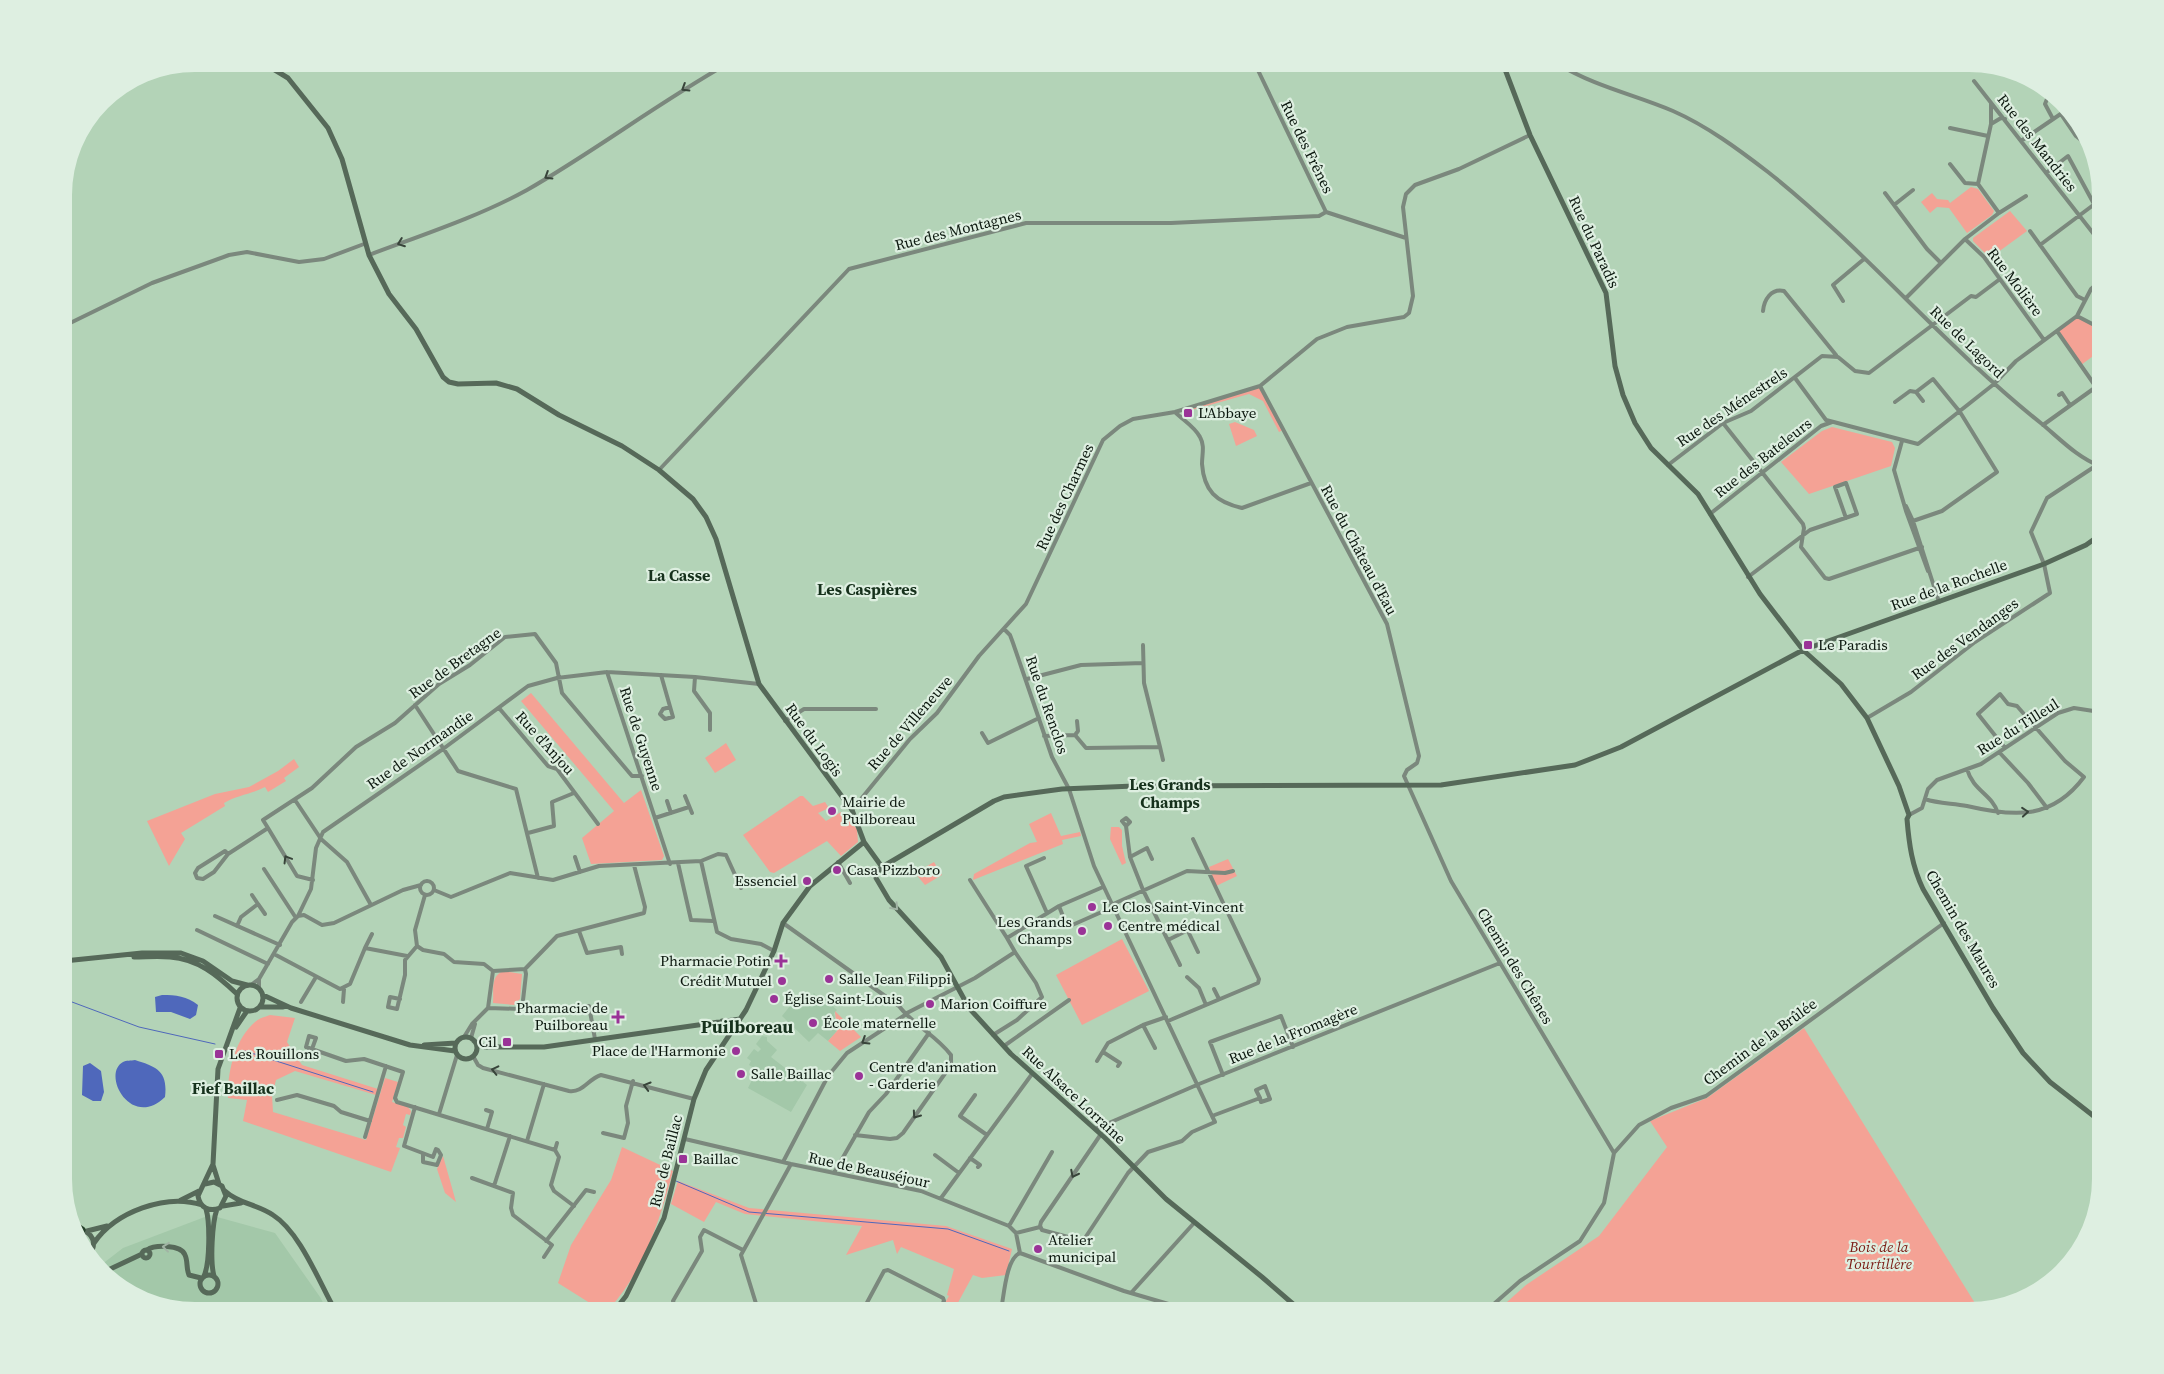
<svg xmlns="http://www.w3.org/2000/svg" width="2164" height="1374" viewBox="0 0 2164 1374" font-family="'Source Serif 4',serif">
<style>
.built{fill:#a3c8a9}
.green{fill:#f4a295}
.water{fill:#4f68bb}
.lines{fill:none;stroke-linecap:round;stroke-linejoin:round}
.stream{stroke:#4f68bb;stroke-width:1}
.street{stroke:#7b887d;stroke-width:4}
.secondary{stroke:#566959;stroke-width:5}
.highway{stroke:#25402a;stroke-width:7}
.oneway{stroke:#38443a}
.oneway2{stroke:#a1b3a4}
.poi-dot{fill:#9a3397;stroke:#deefe1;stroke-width:2}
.labels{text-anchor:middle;stroke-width:4.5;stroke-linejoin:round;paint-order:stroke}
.street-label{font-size:15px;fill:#0b170e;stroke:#deefe1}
.poi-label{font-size:15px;fill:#0b170e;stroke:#deefe1;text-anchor:start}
.park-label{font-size:15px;font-style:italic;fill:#7b1c15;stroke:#deefe1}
.neighbourhood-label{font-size:16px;font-weight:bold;fill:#16311c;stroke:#deefe1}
.quarter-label{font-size:18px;font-weight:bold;fill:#16311c;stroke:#deefe1}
</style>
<rect width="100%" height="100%" fill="#b3d3b7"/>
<path class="built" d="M814 993 819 999 822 996 837 1010 834 1013 837 1031 828 1041 818 1033 809 1042 782 1016 798 996 802 1000 805 998 807 1000Z
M762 1036 767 1037V1041L777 1050 771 1057 807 1085 791 1112 748 1088 757 1070 749 1065 751 1061 747 1058 754 1049 758 1052 761 1049 756 1044Z
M210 1215 275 1233 320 1297 327 1310H195L123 1288 101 1265 123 1248Z"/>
<path class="green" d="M1971 187 1978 189 1994 211 1992 215 1967 233 1949 208 1937 207 1930 213 1921 202 1932 193 1937 199 1948 200 1950 203Z
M2010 211 2027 231 1990 258 1973 241V238Z
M2077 316 2100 328V351L2081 365 2057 331Z
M1260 386 1283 430 1279 432 1263 401 1249 394 1192 410 1189 408Z
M1235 422 1254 430 1257 436 1236 446 1229 424Z
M1832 427 1892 442 1895 448 1891 466 1809 494 1781 462 1822 431Z
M531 693 624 803 641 790 664 856 662 860 591 864 582 838 614 811 521 701Z
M726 743 736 760 715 773 705 758Z
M294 759 299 767 284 778 286 781 268 792 265 787C252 794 237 795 224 803L225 806 181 833 185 839 169 866 147 821 215 794 249 787 278 771Z
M800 796H803L813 806 825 802 829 808 818 813 826 821 841 812 843 815 847 813 857 830 858 842 841 856 827 841 774 873 770 872 743 835Z
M1051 813 1061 836 1080 832 1081 836 1062 840 1063 844 973 880 974 874 1030 843 1037 842 1029 824Z
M1111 827H1119L1122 830V846L1126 863 1122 865 1110 839Z
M1228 859 1237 876 1216 886 1209 867Z
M934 862 942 875 925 885 915 873Z
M1122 939 1149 991 1082 1025 1056 975Z
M504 971 522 974 520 999 514 1005 493 1003C494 990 490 975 504 971Z
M835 1011 861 1037 840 1051 828 1041 837 1031Z
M270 1015 295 1018 287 1042 302 1065 378 1089 376 1095 295 1071 276 1080 272 1095 273 1112 366 1140 385 1078 398 1082 392 1102 408 1107 411 1111 410 1115 406 1114 403 1125 406 1127 403 1138H399L396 1147 400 1148 391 1172 243 1121 247 1100 228 1098C227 1073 235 1039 255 1022 259 1018 265 1017 270 1015Z
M1804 1028 1978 1308 1969 1310H1498L1526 1285 1599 1236 1667 1147 1650 1121 1707 1098Z
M622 1147 673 1171C660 1220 643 1273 608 1310H601L558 1283 571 1245 611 1180Z
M443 1156 456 1202 445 1193 437 1169Z
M678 1181 749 1208 946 1226 1012 1249 1006 1275 982 1278 973 1275 954 1310H941L949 1296 947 1295 954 1269 901 1247 897 1254 893 1240 846 1255 862 1226 745 1214 716 1202 704 1222 671 1204Z"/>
<path class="water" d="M162 995C176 995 187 996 198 1005L196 1015 190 1019 171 1012H156L155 997Z
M135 1060C157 1067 168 1071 165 1097 131 1130 101 1074 123 1062 126 1060 131 1061 135 1060Z
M90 1063 101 1071 104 1092 101 1101H93L82 1095 83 1066Z"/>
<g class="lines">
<path class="stream" d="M64 999 139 1027 215 1044
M245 1051 373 1092
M676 1181 749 1212 948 1229 1009 1251"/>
<path class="street" d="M1255 64 1326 212
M1558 64C1596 87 1633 94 1673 111 1707 126 1738 149 1768 172 1865 249 1945 347 2042 424 2060 439 2078 458 2100 466
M1974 81 2100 242
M2051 96 2047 99 2045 104 2053 119
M2061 114 2076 136 2081 140
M1991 124V103
M1950 128 1988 136
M2021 141 2065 111
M1950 164 1965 183 1978 184
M2046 173 2068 156 2094 204
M1885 193 1927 249 1941 263
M1894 205 1913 190
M1999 213 2026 196
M2030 231 2077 296 2085 300
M1965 239 1984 257 2044 340
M2040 245 2100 200
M369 255C422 235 478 217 527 190 595 151 658 103 727 64
M1906 298 1965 239 1999 213 1978 184 1991 124 2001 118 2005 119
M1843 301 1833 285 1864 259
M1763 311C1764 300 1771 288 1784 291L1836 355
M2077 316 2091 289 2100 281
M64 326 152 283 229 255 247 252 299 262 324 259 364 244
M1795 378 1826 420 1918 444 1994 384 2016 361 2077 316 2100 328
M1260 386 1387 624 1419 756 1417 763 1407 770 1404 776 1451 881 1614 1153
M1916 392 1923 401
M2059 395 2062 393 2070 405
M1895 402 1910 391 1916 392 1933 379 1960 412 1997 472 1942 511 1910 522
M1175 412C1183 420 1195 427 1200 437 1205 446 1202 454 1202 464 1204 491 1216 502 1242 508L1311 483
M1723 423 1803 524 1804 528 1801 547 1825 578 1829 579 1922 547
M2043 425 2096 387 2057 331
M1902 441 1894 470 1906 511 1928 571
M1668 465 1723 423 1751 411 1822 356 1838 357 1855 371 1869 373 1971 296 1976 297 2000 279
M659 470 849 269 1026 223H1171L1319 216 1326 212 1406 238
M1906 506 1913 521 1939 602
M1710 514 1821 426 1832 422
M1748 577 1810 530 1857 514 1846 483 1835 487 1846 518
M1004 629 1010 635 1013 643 1052 757 1069 789 1094 866 1212 1116 1260 1098 1261 1102 1270 1099 1265 1086 1256 1090 1260 1098
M661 675 673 717 665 719 660 714 663 709 670 707
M695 677 694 691 710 713V730
M1027 679 1081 665 1143 663
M415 705 458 771 516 789 538 878
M499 708 548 766 557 769 598 824
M1867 718 1911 692 1975 642 2050 593 2044 564 2031 532 2047 498 2097 465
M785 721 804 709H876
M982 733 988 743 1039 718
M1075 735 1078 731 1077 721
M1044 736 1075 735 1086 748 1160 747 1144 683 1143 645
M1160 747 1163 760
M1999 752 2028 783 2047 808
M1967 769C1973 791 1992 794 1998 813
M685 796 692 813
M1925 799C1939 804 1953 803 1967 806 2014 817 2052 820 2084 777L2065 761 2017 706 2008 704 2000 694 1978 714 2005 748
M295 800 321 839 347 862 371 905
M667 801 671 813
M852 810 910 739 937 713 979 656 1026 604 1103 440 1120 426 1133 419 1175 412 1260 386 1317 339 1347 327 1404 317 1409 313 1413 296 1403 207 1406 194 1415 185 1459 169 1530 135
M1909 815 1922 808 1928 789 1937 780 1981 764 2058 713 2074 708 2100 712
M655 818 689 807
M1126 826 1122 821 1126 818 1130 822 1126 826 1130 857 1143 890 1180 965
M268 828 297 876 313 880
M528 833 554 826 552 802 574 793
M228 854 225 851 198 868 195 873 197 878 203 879 214 872 228 854 268 828 263 820 312 788 356 747 395 723 439 684 470 665 505 637 535 634 556 663 562 693 632 776H642
M575 857 580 872
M1130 857 1147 848 1152 859
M1044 858 1026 866 1047 913
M701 861 718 854 726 855 741 888
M838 862 850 883
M678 863 691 920 713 921
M670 864 607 672 695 677 759 684
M264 869 296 918
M970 880 1007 938
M420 888a7 7 0 1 1 14 0a7 7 0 1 1-14 0Z
M434 890 451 897 510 873 553 880 599 866 701 861 717 932 731 939 761 944 774 951
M252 895 258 904
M425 895 415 930 417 946 423 950 444 954 454 962 484 964 493 971
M1111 905 1187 871 1225 873 1233 871
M1059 906 1066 924 1070 926 1113 907
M215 916 280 945
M298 916 311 889 316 848 323 832 443 749 528 686 557 678 607 672
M783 923 899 1006C913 1025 936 1035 951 1055V1065L903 1133 897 1138 890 1139 855 1135
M237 926 241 917 258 904 265 914
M1186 927 1198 952
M197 930 268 964
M579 931 587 953 621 947 622 954
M1168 940 1188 930
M365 948 372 934
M274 954 340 989 350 984 365 948 407 956
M1187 977 1199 988 1206 1005
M251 985 259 979
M259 988V979L292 922 298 916 304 915 322 925 334 923 403 890 421 885
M1214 989 1219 999
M400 999 390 997 388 1007 397 1009 405 975V960L417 946
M301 1002 316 977
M343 1002 344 989
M581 1007 589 1006 595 1039
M488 1008 493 971 525 969
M905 1014 975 978 1015 952 1007 938 1059 906 1103 887
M1168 1021 1258 983 1259 979 1193 839
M1143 1025 1155 1048
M993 1035 1017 1020 1042 997 1036 983 1015 952
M464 1037 472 1024 488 1008 522 1009 526 974 525 969 557 936 644 913 645 907 634 865
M471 1038 475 1024
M1004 1046 1069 1000
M312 1049 316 1038 309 1036 306 1047 346 1061 364 1059 403 1072 395 1098 397 1102 555 1150 557 1143
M1103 1052 1120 1063 1118 1066
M473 1056 478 1065 483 1068 569 1091C583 1093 588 1079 601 1075L694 1099
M1097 1061 1108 1043 1143 1025 1166 1017
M1223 1075 1210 1042 1281 1016 1293 1047
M975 1095 960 1116 987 1135
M277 1100 297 1095 334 1106 341 1112 370 1121
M415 1107 404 1146 433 1157 436 1149 438 1150 441 1155 437 1165 423 1162V1154
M486 1110 492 1112 487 1129
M439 1114 457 1055
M1095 1129 1199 1084 1500 963
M603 1133 624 1138 628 1123 626 1106 633 1081
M1101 1134 1041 1222 1040 1226 1042 1230 1083 1241 1128 1173 1148 1152 1182 1141 1192 1132 1215 1122 1212 1116
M365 1137 386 1066
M685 1139 791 1164 921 1191 1009 1226 1016 1233 1040 1227
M527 1141 544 1084
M555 1150 559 1157 551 1185 554 1191 574 1206
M935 1155 959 1173
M970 1158 980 1165 978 1167
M783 1162 828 1076 847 1053 905 1015
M834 1173 869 1112 886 1094 929 1033
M472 1178 513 1193 511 1208 513 1215 552 1245 544 1257
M494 1186 510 1136
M941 1198 1032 1074
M1009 1226 1052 1152
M1016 1233 1020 1253
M546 1241 586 1190 594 1192
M1020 1253 1124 1291 1189 1310
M1131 1293 1194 1223
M676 1310 673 1301 702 1251 700 1237 704 1230 743 1250
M758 1310 741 1255 791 1164
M863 1310 884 1271 888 1270 943 1298 944 1301 939 1310
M1001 1310C1004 1296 1006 1258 1020 1253
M1487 1310 1520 1281 1580 1241 1604 1203 1614 1153 1639 1125 1671 1108 1706 1096 1944 923"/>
<path class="secondary" d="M265 64 288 78 328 128 342 159 369 255 389 294 416 329 443 377 449 382 458 384 496 383 517 389 559 415 622 446 659 470 693 499 706 517 716 539 759 684 852 810 864 842 882 867 994 801 1004 797 1062 789 1134 786 1441 785 1575 765 1621 747 1803 650 2044 564 2086 545 2100 535
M1503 64 1530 135 1606 293 1615 366 1623 395 1635 423 1651 448 1698 494 1760 594 1803 650 1841 684 1867 718 1899 786 1909 815 1907 819C1909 844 1912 866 1923 889L1993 1008 2023 1053 2050 1082 2100 1121
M277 70 284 64
M882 867 876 874V878L889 900 941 957 969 1008 1011 1054 1105 1138 1166 1199 1262 1277 1300 1310
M134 957C146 957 158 956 170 957 198 959 217 975 237 994
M64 961 142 953H181L203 961 232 981 247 985
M237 998a13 13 0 1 1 26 0a13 13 0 1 1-26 0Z
M263 995 291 1008 410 1045 455 1051
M260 1007H283
M722 1021 729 1033
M236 1027 247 1011
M455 1048a11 11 0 1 1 22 0a11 11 0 1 1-22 0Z
M474 1041 485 1047H544L740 1019
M424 1045 456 1043
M213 1165 219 1184
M205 1184 214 1182 222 1186 226 1196 220 1208C209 1212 200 1208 198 1196L213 1164 218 1069 240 1008
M225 1191C239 1204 257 1204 273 1215 300 1232 319 1282 335 1310
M181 1200 199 1191
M223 1206 241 1203
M81 1230C93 1233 97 1243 90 1254
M87 1231 107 1226
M94 1243C115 1212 166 1193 202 1205
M142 1254a4 4 0 1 1 8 0a4 4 0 1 1-8 0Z
M147 1250C154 1245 181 1244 185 1255 188 1261 186 1268 189 1275L201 1278
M106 1271 142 1254
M200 1284a9 9 0 1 1 18 0a9 9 0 1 1-18 0Z
M204 1276C210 1263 210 1222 206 1209
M214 1276C210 1262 212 1223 217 1209
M615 1310 626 1296 664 1218 694 1099 706 1070 746 1010 774 951 783 923 810 886 864 842"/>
<path class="highway" d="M76 1226 82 1230"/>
</g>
<defs><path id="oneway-chevron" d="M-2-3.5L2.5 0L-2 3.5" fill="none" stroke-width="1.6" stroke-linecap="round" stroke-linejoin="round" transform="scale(1.25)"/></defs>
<g class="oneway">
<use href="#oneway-chevron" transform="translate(685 88) rotate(148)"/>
<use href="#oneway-chevron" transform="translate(548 176) rotate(148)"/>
<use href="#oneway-chevron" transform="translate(401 243) rotate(159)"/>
<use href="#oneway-chevron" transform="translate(2025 812) rotate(-5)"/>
<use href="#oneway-chevron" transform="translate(287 859) rotate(-121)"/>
<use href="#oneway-chevron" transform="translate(865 1041) rotate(148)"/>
<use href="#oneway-chevron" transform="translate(495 1070) rotate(-167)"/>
<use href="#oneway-chevron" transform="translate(647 1086) rotate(-164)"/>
<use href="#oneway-chevron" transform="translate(916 1115) rotate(125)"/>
<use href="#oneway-chevron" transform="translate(1074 1174) rotate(117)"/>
</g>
<g class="oneway2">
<use href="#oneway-chevron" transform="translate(895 907) rotate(48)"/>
<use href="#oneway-chevron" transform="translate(166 1247) rotate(-174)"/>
</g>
<g class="poi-dot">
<rect x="1183" y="408" width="10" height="10" rx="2.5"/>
<rect x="1803" y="640" width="10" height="10" rx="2.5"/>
<circle cx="832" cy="811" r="5"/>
<circle cx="837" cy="870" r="5"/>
<circle cx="807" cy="881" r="5"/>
<circle cx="1092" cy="907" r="5"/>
<circle cx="1108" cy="926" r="5"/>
<circle cx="1082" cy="931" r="5"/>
<path d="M778.5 953.5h5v5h5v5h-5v5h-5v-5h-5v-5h5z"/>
<circle cx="829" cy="979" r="5"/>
<circle cx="782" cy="981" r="5"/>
<circle cx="774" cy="999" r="5"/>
<circle cx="930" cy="1004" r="5"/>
<path d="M615.5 1009.5h5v5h5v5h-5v5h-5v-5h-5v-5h5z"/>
<circle cx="813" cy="1023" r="5"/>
<rect x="502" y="1037" width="10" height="10" rx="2.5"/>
<circle cx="736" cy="1051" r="5"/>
<rect x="214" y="1049" width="10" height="10" rx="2.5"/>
<circle cx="741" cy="1074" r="5"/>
<circle cx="859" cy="1076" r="5"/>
<rect x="678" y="1154" width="10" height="10" rx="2.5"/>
<circle cx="1038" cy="1249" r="5"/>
</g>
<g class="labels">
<g class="street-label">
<text transform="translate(2037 143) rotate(52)" y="5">Rue des Mandries</text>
<text transform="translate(1307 147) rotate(64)" y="5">Rue des Frênes</text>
<text transform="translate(958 230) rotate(-14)" y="5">Rue des Montagnes</text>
<text transform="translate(1594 242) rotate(65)" y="5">Rue du Paradis</text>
<text transform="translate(2015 282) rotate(53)" y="5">Rue Molière</text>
<text transform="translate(1967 342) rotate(44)" y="5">Rue de Lagord</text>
<text transform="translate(1732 407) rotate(-34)" y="5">Rue des Ménestrels</text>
<text transform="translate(1763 458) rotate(-38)" y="5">Rue des Bateleurs</text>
<text transform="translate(1065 497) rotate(-65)" y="5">Rue des Charmes</text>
<text transform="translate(1359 550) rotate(62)" y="5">Rue du Château d'Eau</text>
<text transform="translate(1949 585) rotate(-20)" y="5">Rue de la Rochelle</text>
<text transform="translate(1965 639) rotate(-36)" y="5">Rue des Vendanges</text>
<text transform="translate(455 663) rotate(-36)" y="5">Rue de Bretagne</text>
<text transform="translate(1047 705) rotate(71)" y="5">Rue du Renclos</text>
<text transform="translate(910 723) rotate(-49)" y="5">Rue de Villeneuve</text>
<text transform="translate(2018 727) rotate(-32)" y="5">Rue du Tilleul</text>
<text transform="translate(641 739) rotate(72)" y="5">Rue de Guyenne</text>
<text transform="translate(814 740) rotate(54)" y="5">Rue du Logis</text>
<text transform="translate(545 743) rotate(48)" y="5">Rue d'Anjou</text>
<text transform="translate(420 750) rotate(-35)" y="5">Rue de Normandie</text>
<text transform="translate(1963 929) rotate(60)" y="5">Chemin des Maures</text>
<text transform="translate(1515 966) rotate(59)" y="5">Chemin des Chênes</text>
<text transform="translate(1293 1034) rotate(-22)" y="5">Rue de la Fromagère</text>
<text transform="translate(1760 1042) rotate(-36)" y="5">Chemin de la Brûlée</text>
<text transform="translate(1074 1095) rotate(43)" y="5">Rue Alsace Lorraine</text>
<text transform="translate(666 1161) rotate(-76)" y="5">Rue de Baillac</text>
<text transform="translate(869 1170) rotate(12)" y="5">Rue de Beauséjour</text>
</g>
<g class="poi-label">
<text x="1198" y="418">L'Abbaye</text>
<text x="1818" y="650">Le Paradis</text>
<text x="842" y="807">Mairie de<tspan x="842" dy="17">Puilboreau</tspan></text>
<text x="847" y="875">Casa Pizzboro</text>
<text x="797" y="886" text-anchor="end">Essenciel</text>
<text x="1102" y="912">Le Clos Saint-Vincent</text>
<text x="1072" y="927" text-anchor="end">Les Grands<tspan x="1072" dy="17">Champs</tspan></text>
<text x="1118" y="931">Centre médical</text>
<text x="771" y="966" text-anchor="end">Pharmacie Potin</text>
<text x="839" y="984">Salle Jean Filippi</text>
<text x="772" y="986" text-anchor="end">Crédit Mutuel</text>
<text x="784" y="1004">Église Saint-Louis</text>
<text x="940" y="1009">Marion Coiffure</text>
<text x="608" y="1013" text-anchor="end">Pharmacie de<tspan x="608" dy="17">Puilboreau</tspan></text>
<text x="823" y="1028">École maternelle</text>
<text x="497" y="1047" text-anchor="end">Cil</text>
<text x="726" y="1056" text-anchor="end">Place de l'Harmonie</text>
<text x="229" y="1059">Les Rouillons</text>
<text x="869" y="1072">Centre d'animation<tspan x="869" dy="17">- Garderie</tspan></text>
<text x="751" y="1079">Salle Baillac</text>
<text x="693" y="1164">Baillac</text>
<text x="1048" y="1245">Atelier<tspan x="1048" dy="17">municipal</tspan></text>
</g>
<g class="park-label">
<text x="1879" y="1252">Bois de la<tspan x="1879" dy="17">Tourtillère</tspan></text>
</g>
<g class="neighbourhood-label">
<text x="679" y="581">La Casse</text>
<text x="867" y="595">Les Caspières</text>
<text x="1170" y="790">Les Grands<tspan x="1170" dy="18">Champs</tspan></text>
<text x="233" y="1094">Fief Baillac</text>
</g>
<g class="quarter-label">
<text x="747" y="1033">Puilboreau</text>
</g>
</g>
<path d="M0 0H2164V1374H0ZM195 72H1969A123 123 0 0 1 2092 195V1179A123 123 0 0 1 1969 1302H195A123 123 0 0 1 72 1179V195A123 123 0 0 1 195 72Z" fill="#deefe1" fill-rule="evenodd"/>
</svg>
